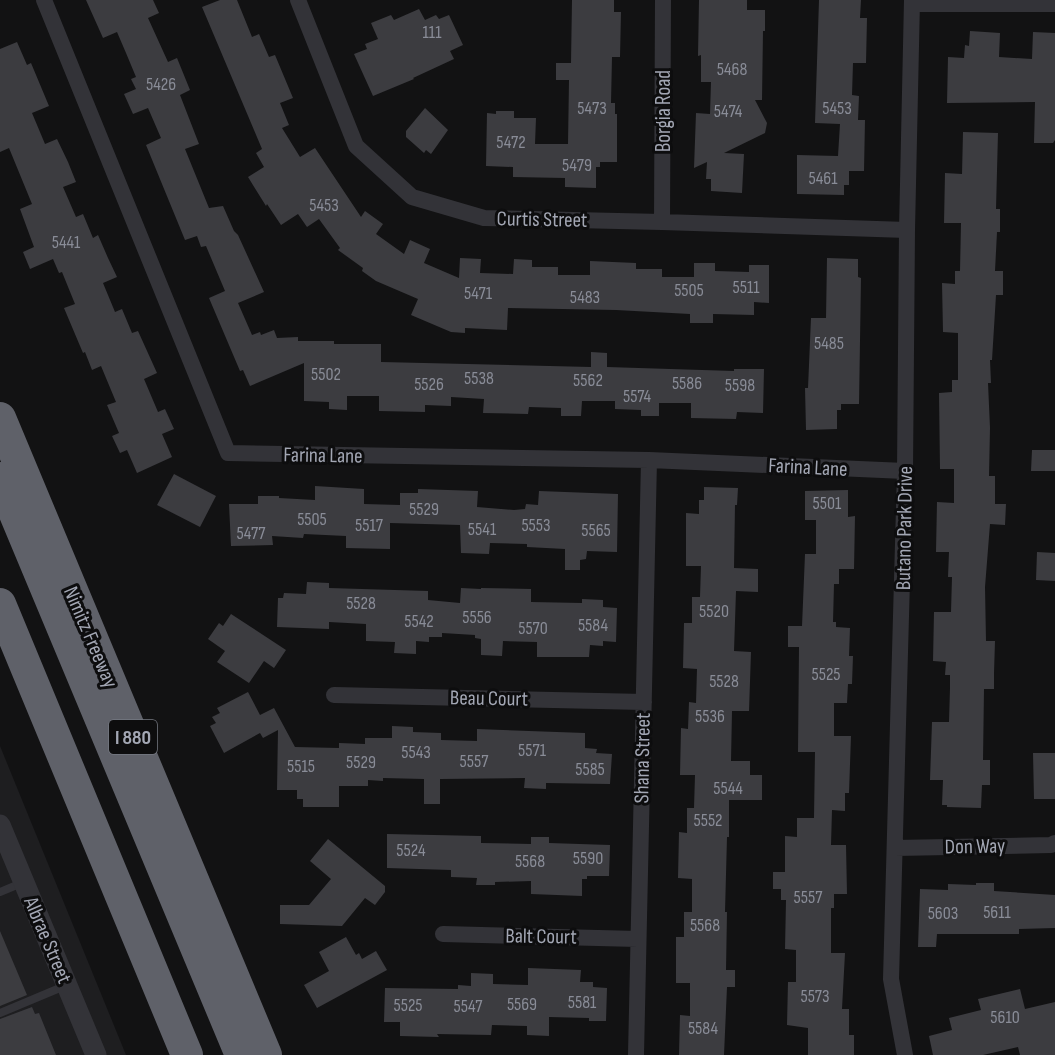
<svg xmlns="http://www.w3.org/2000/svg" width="1055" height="1055" viewBox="0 0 1055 1055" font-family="'Sofia Sans Condensed',sans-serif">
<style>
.built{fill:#1e1e20}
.building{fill:#3c3c40}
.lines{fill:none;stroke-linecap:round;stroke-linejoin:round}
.service{stroke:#333338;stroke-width:8}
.minor{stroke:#333338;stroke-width:16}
.tertiary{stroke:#333338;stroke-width:21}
.motorway{stroke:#5f6169;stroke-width:32}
.labels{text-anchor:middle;stroke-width:6;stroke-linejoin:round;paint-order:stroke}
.number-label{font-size:18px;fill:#898c97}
.shield{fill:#0d0d0e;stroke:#767982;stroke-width:1.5}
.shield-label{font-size:20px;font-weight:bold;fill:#a3a7b4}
.street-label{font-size:21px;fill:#a3a7b4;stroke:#0d0d0e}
</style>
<rect width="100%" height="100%" fill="#121213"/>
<path class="built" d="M0 746 126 1055H0Z"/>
<path class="building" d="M86 0H153L159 13 148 18 168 62 177 58 190 90 180 95 199 144 185 149 209 208 223 206 234 231 238 235 264 292 238 303 252 335 260 332 261 335 274 330 277 338 298 337V341H334V344H381V362L591 367V352L607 353V367L734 371V369H764L763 413 737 412 736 419 691 418V403H659V416H641V410L615 409V401H582L581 416H561V408L529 407 528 414 483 413 484 399 451 397V406L425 405V412L379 411V396H347V410L329 409V402L304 401V363L250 386 243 370 240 371 209 298 225 291 206 246 201 247 197 236 185 240 146 145 161 138 148 108 133 114 124 94 136 89 131 79 136 77 126 53 117 32 103 38Z
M220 0H237L252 37 259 34 269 57 275 55 293 98 280 103 289 125 282 128 300 157 315 148 361 217 365 211 383 224 376 234 404 254 410 240 430 249 424 263 459 278 460 258 481 259 480 273 513 274 514 259 532 260V267H558V275H590V261L636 263V269H662V277H694V263H715V271L749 272V265H769V303L754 302V315L713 314V323H690V314L616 310 508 308 507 330 465 328V333L451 332 411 315 418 299 376 281 362 271 363 268 338 250 340 248 319 219 307 227 298 214 281 225 267 204 266 206 248 177 264 167 256 153 262 149 202 7Z
M572 0H614V12H621L620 57H612L611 103H615V114H617V162H600V167H596V188L565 187V178L513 177V167L486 166 487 113 496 114V111H514V118H536L535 144H568L569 80H556V63H571Z
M699 0H747V10H765V31H763L762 100H755L767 123 765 133 724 153 744 154 742 193 711 191V179H706L707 162 694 168 696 113 710 114 711 82H701V55L698 56Z
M819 0H861L860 18H867L866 63H853L852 95 859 96 858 120H865L864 171H849V185H844V195L797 194V155L838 156 840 124 815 123Z
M419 9 425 20 436 15 439 19 449 15 463 45 450 51 454 59 413 78 414 79 373 96 354 54 367 49 365 44 378 39 371 23 391 15 394 20Z
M970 31 1000 33 999 57 1032 59 1033 32 1055 33V140L1053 143H1034L1035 102 947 103 948 57 964 58 965 45 969 46Z
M17 42 27 65 31 63 49 106 32 113 45 144 57 139 68 162 76 182 63 187 76 217 83 214 93 238 98 235 108 258 117 277 103 283 115 312 122 309 132 333 138 331 157 373 144 379 158 412 165 409 174 429 162 434 172 457 137 473 127 450 120 453 112 436 119 433 107 405 116 402 101 366 92 370 85 352 83 353 64 308 75 304 62 272 59 273 53 259 30 269 23 252 34 247 20 209 32 204 9 148 0 152V49Z
M425 108 448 130 431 154 426 150 424 153 406 137V131Z
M963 132 998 133 996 209H1000V232H997L995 271H1003V295H996L992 360H990L991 383H988L990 428 989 476H995V504H1006L1005 525 990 524 985 587 986 641H995L994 673V689H984L983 760H990V785H982L981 808 947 807V805H942L943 780H930L932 722H949L950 688V675H945L946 662 933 661 934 612H951L952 577H948L949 552H936L937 502 954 503V469H940L939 393 952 392V380H958V333L943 332 942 283 955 284V271H960L961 223H944L945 173 962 174Z
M827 258 858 259V277L861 278 859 404H841V410H837V429L806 430 805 388H808L811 318H826Z
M1032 450H1055V471H1031Z
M174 474 216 496 200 527 157 505Z
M315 486 364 489V504L400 505V493H418V489L478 491 477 507 514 510 525 509 526 504 538 505 539 491 618 494 617 552 587 551 586 559 580 560V570H565V549L527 547V544L490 543 489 554 461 553 460 525 390 523V549L346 548V536L304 534 303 538 272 536 273 545 231 546 229 504H258V496H279V498L315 500Z
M704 487 738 488 737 505H735L734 568 758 569V592L736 591 734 651 751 652 749 711H732L731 761H750V775H762V800H729V837H727L725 912H727L726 970H735V987H727L724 1055H679L680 1015 690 1016V983H676V937H684V912H692V879L678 878 679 832 687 833V808H694L695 775H680L681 728 688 729 689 702 696 703 697 669 683 668 684 623H692V597H700L701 566H686V513L699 514V500H704Z
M848 490V517L855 516 854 569H839V584H834L833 622H836V627L850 628 849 656H853L852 684H848L847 703H834V736H851L849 793H845V811L832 810 831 845H846L847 894H834V908H831V953H845L842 1009H849V1035H854V1055H808V1028L787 1025 788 982H796V950L785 949 786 900H781V889H773V872H785V836L797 837V818H814L815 752H798L799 647H788V626H802L805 554H816V520H805V491Z
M1037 552 1055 553V581L1036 580Z
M307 582 329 583V588L428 591V600L460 603 461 588 481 589V588L531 589V602L582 603V599L603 600V607L617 608 616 642 603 641V646L590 645 589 657H537V642L503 641 502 656 481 655V639L475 638V635L442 633V637H429V642L416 641V654L394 653 395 642 366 641V624L329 622V629L277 627 278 598H283L284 593 306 594Z
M231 614 286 650 274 668 264 661 249 683 217 662 225 651 208 639 219 623 223 626Z
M248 692 260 715 274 708 295 747 339 748V743L365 744V738H392V726L413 727V732L441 733V740L477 741V729L585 733V748L597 749 596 753 612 754 610 784 546 783V789L524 788 525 778 440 779V804H424V779L383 778V781L368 780V786H339V807H303V799H297V790H277L278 730 263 738 260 733 224 753 210 726 216 723 212 717 220 713 217 708Z
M1033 753H1055V799H1034Z
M387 834 481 836V843L531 844V837H549V843L610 845 609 876H587V879H582V896L531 894V881L495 882V885H476L477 878 451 877V870L387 868Z
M328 839 385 886V892L375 905 365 898 342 926 280 924V905H309L331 879 310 861Z
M976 883H994V891L1055 895V928L1019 929V934H937L936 947H918L920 889 948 890V884L976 885Z
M0 931 27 995 0 1006Z
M346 937 356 955 359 953 362 959 376 951 387 970 317 1008 304 985 329 971 319 952Z
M528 968 581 970 580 982H593V987L607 988 606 1021H589V1018L549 1017V1036L527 1035V1026L492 1025 491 1035 437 1034 439 1037 400 1036V1022H384L385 988 458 989V985L471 986V973L493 974V984L528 985Z
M1020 989 1025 1009 1055 1002V1055H1020L1018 1047 983 1055H933L929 1036 952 1030 949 1018 981 1010 978 999Z
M32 1007 35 1014 39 1013 56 1055H0V1019Z"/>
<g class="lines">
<path class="service" d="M0 892 24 882
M0 1013 67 985"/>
<path class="minor" d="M44 0 228 453 649 460 905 471
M298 0 356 146 412 197 484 218 662 222 907 230
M912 4H1055
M662 222 663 0
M334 695 644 702
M895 848 1051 845 1055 843
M443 934 638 939
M636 1055 649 460
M905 1055 891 979 905 471 907 230 912 0"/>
<path class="tertiary" d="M0 825 96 1055"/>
<path class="motorway" d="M0 418 266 1055
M0 478 241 1055
M0 604 187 1055"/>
</g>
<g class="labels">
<g class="number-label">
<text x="432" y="38">111</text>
<text x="732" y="75">5468</text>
<text x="161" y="90">5426</text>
<text x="592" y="114">5473</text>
<text x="837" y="114">5453</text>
<text x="728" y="117">5474</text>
<text x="511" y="148">5472</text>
<text x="577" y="171">5479</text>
<text x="823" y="184">5461</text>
<text x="324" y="211">5453</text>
<text x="66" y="248">5441</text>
<text x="746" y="293">5511</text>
<text x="689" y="296">5505</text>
<text x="478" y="299">5471</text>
<text x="585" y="303">5483</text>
<text x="829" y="349">5485</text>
<text x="326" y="380">5502</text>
<text x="479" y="384">5538</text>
<text x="588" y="386">5562</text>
<text x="687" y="389">5586</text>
<text x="429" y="390">5526</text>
<text x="740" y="391">5598</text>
<text x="637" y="402">5574</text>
<text x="827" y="509">5501</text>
<text x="424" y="515">5529</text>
<text x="312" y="525">5505</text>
<text x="369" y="531">5517</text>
<text x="536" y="531">5553</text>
<text x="482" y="535">5541</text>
<text x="596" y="536">5565</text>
<text x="251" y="539">5477</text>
<text x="361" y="609">5528</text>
<text x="714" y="617">5520</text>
<text x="477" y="623">5556</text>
<text x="419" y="627">5542</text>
<text x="593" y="631">5584</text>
<text x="533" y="634">5570</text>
<text x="826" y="680">5525</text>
<text x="724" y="687">5528</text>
<text x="710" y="722">5536</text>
<text x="532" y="756">5571</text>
<text x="416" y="758">5543</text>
<text x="474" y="767">5557</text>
<text x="361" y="768">5529</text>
<text x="301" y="772">5515</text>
<text x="590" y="775">5585</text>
<text x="728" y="794">5544</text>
<text x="708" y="826">5552</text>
<text x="411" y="856">5524</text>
<text x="588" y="864">5590</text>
<text x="530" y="867">5568</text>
<text x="808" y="903">5557</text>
<text x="997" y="918">5611</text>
<text x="943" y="919">5603</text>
<text x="705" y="931">5568</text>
<text x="815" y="1002">5573</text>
<text x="582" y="1008">5581</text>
<text x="522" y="1010">5569</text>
<text x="408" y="1011">5525</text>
<text x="468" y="1012">5547</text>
<text x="1005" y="1023">5610</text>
<text x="703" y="1034">5584</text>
</g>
<rect class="shield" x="109" y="720" width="48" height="34" rx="4.5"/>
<g class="shield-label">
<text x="133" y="744">I 880</text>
</g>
<g class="street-label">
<text transform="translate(663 111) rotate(-90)" y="7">Borgia Road</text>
<text transform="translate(542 219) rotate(1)" y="7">Curtis Street</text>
<text transform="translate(323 455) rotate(1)" y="7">Farina Lane</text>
<text transform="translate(808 467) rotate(3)" y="7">Farina Lane</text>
<text transform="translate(904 528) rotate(-89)" y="7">Butano Park Drive</text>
<text transform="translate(91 637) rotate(67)" y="7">Nimitz Freeway</text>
<text transform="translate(489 698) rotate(1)" y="7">Beau Court</text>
<text transform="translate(642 758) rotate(-89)" y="7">Shana Street</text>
<text transform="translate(975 846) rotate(-1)" y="7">Don Way</text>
<text transform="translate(541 936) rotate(1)" y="7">Balt Court</text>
<text transform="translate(48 940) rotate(67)" y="7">Albrae Street</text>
</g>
</g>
</svg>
